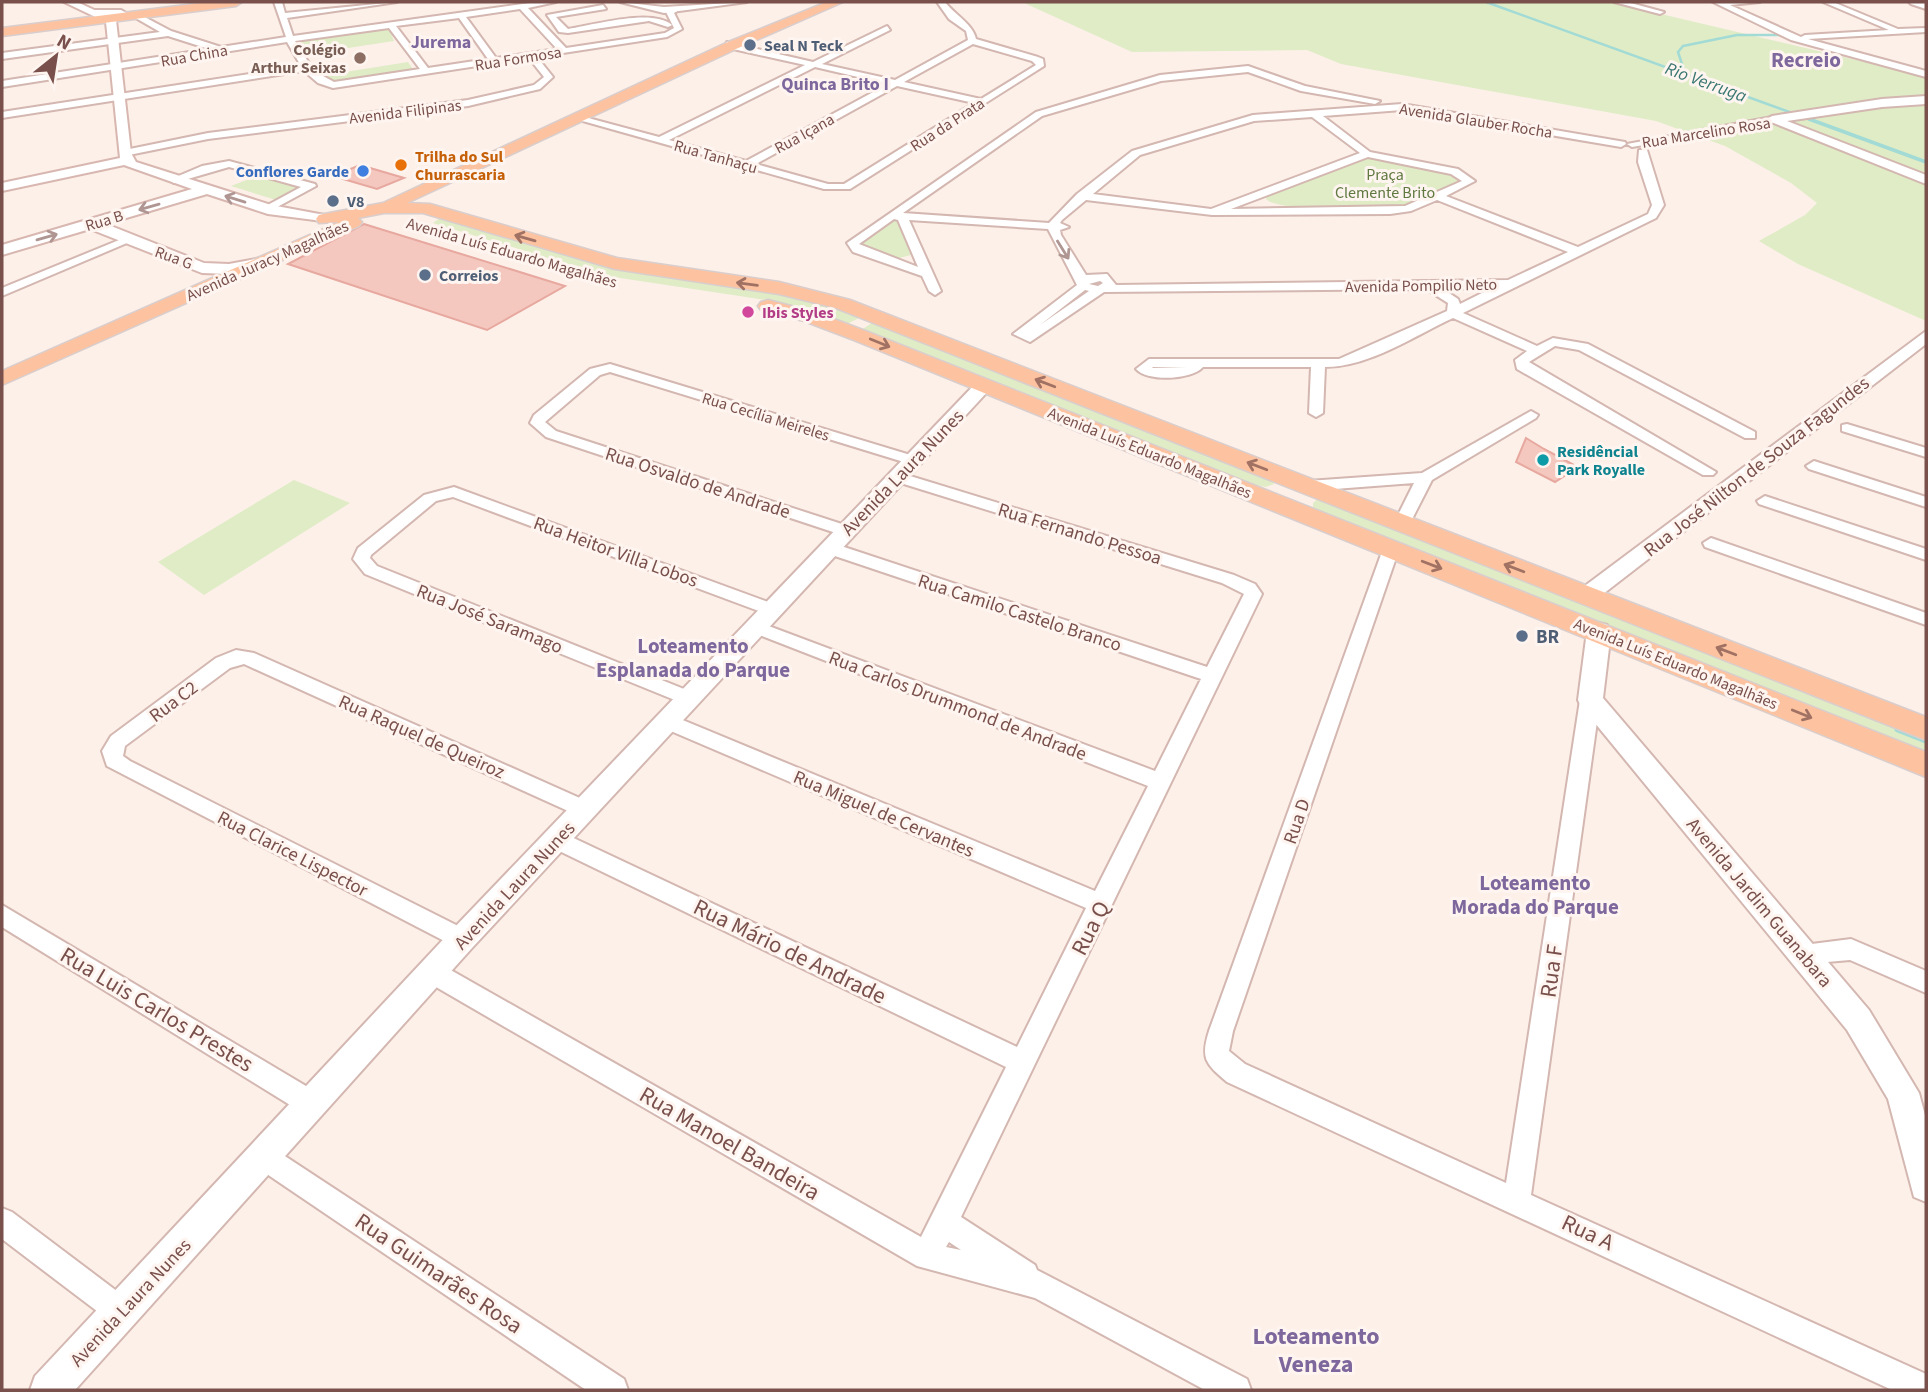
<svg xmlns="http://www.w3.org/2000/svg" width="1928" height="1392" viewBox="0 0 1928 1392" font-family="'Source Sans 3',sans-serif">
<style>
.green{fill:#dfecc6}
.lines{fill:none;stroke-linecap:round;stroke-linejoin:round}
.stream-far2{stroke:#a2dad5;stroke-width:2.5}
.stream-far1{stroke:#a2dad5;stroke-width:3.5}
.stream{stroke:#a2dad5;stroke-width:7}
.building{fill:#f4c7bf;stroke:#e7a89f;stroke-width:2}
.minor-casing{stroke:#d3b7b0;stroke-width:4}
.tertiary-casing{stroke:#d3b7b0;stroke-width:4}
.secondary-casing{stroke:#d8b7b0;stroke-width:4}
.primary-casing{stroke:#d9cecd;stroke-width:3}
.minor{fill:#fff;fill-rule:evenodd}
.tertiary{fill:#fff;fill-rule:evenodd}
.secondary{fill:#fff;fill-rule:evenodd}
.primary{fill:#fdc3a0;fill-rule:evenodd}
.oneway{stroke:#af9693}
.oneway2{stroke:#a17264}
.service-dot{fill:#5c6f8a;stroke:#fff5f0;stroke-width:2.5}
.education-dot{fill:#8d6e63;stroke:#fff5f0;stroke-width:2.5}
.food-dot{fill:#e8710a;stroke:#fff5f0;stroke-width:2.5}
.shop-dot{fill:#3f7fe0;stroke:#fff5f0;stroke-width:2.5}
.hotel-dot{fill:#d1479c;stroke:#fff5f0;stroke-width:2.5}
.culture-dot{fill:#0f9aa8;stroke:#fff5f0;stroke-width:2.5}
.labels{text-anchor:middle;stroke-width:6;stroke-linejoin:round;paint-order:stroke}
.far-service-label{font-size:16px;font-weight:bold;fill:#4e5e75;stroke:#fff5f0;text-anchor:start}
.far-education-label{font-size:16px;font-weight:bold;fill:#785e54;stroke:#fff5f0;text-anchor:end}
.far-street-label{font-size:16px;fill:#79504b;stroke:#fff5f0}
.far-food-label{font-size:16px;font-weight:bold;fill:#c56008;stroke:#fff5f0;text-anchor:start}
.far-shop-label{font-size:16px;font-weight:bold;fill:#366cbe;stroke:#fff5f0;text-anchor:end}
.far-park-label{font-size:16px;fill:#5f7940;stroke:#fff5f0}
.far-hotel-label{font-size:16px;font-weight:bold;fill:#b23c85;stroke:#fff5f0;text-anchor:start}
.far-culture-label{font-size:16px;font-weight:bold;fill:#0d838f;stroke:#fff5f0;text-anchor:start}
.far-neighbourhood-label{font-size:18px;font-weight:bold;fill:#7d679c;stroke:#fff5f0}
.far-water-label{font-size:18px;font-style:italic;fill:#3a7772;stroke:#fff5f0}
.street-label{font-size:19px;fill:#79504b;stroke:#fff5f0}
.service-label{font-size:19px;font-weight:bold;fill:#4e5e75;stroke:#fff5f0;text-anchor:start}
.far-district-label{font-size:21px;font-weight:bold;fill:#7d679c;stroke:#fff5f0}
.neighbourhood-label{font-size:21px;font-weight:bold;fill:#7d679c;stroke:#fff5f0}
.near-street-label{font-size:23px;fill:#79504b;stroke:#fff5f0}
.near-neighbourhood-label{font-size:24px;font-weight:bold;fill:#7d679c;stroke:#fff5f0}
</style>
<rect width="100%" height="100%" fill="#fdf0e9"/>
<path class="green" d="M1022 2H1610L1920 75 1926 77V321L1798 264 1759 241 1805 215 1817 203 1791 183 1725 146 1656 121 1341 64 1307 50 1132 52Z
M388 26 394 41 302 55 300 39Z
M408 62 415 72C388 76 344 91 320 76Z
M1367 157 1454 172 1465 179C1447 192 1417 206 1395 208 1375 211 1276 211 1266 199L1268 194Z
M262 174 306 187 276 200 231 186Z
M440 218C581 254 724 279 865 315L847 324 773 301 607 276 433 223Z
M893 220 898 221 911 255 895 259 860 243Z
M873 322 1273 480 1274 484 1266 487 1256 485 863 329Z
M294 480 350 503 204 595 158 562Z
M1319 498 1926 731V755L1313 509V503Z"/>
<g class="lines">
<path class="stream-far2" d="M639 2 657 7
M1486 2 1814 121
M682 6 715 2
M1686 76 1678 52 1683 46 1737 35H1780"/>
<path class="stream-far1" d="M1809 119 1926 162"/>
<path class="stream" d="M1898 729 1926 740"/>
</g>
<path class="building" d="M360 165 404 178 377 189 333 176Z
M364 224 565 286 487 330 288 264Z
M1526 438 1544 449 1578 467 1555 482 1516 462Z"/>
<g class="lines">
<defs>
<path id="minor" d="M274 2H282L285 13 397 2 287 18 293 36 537 2H556L528 8 566 48 665 33 674 28 666 12 675 8 679 10 674 13 682 29 667 37 537 57 553 77 540 89 468 106 208 139 124 156 120 155V151L208 133 468 100 534 85 544 77 529 58 333 88 318 83 304 71 2 118V112L301 66 287 42 2 87V81L209 49 168 36 2 59V53L160 32 134 17 137 13 171 31 221 47 286 37ZM520 9 557 49 496 58 466 17ZM459 18 488 59 428 68 396 26ZM389 28 420 69 334 82 314 71 295 41Z
M937 2H945C955 15 973 24 976 39L1038 57 1043 59 1044 66 850 189H824L572 118 577 115 659 137 805 65 724 47 727 42 813 62 887 26 890 30 822 64 895 80 968 40 966 31 949 19ZM973 44 1032 61 1036 65 981 99 904 82ZM815 67 888 84 746 161 669 140ZM897 86 974 103 844 184H828L756 164Z
M1614 2H1627L1664 12 1660 14Z
M1713 2H1760L1730 5 1801 37 1805 35 1889 30 1823 2H1833L1898 29 1926 28V32L1808 39 1926 71V77L1791 40Z
M603 5 606 9 556 17 568 29C594 25 652 8 672 25L668 27 649 21 568 33 559 32 547 15Z
M1248 66 1305 86 1380 101 1375 104 1301 91 1248 72 1161 81 1042 116 903 213 1049 223 1077 194 1132 151 1253 115 1402 104 1625 142 1626 144 1621 147 1402 110 1323 116 1370 152 1458 169 1475 181 1446 196 1578 247 1648 214 1652 205 1638 162 1639 150H1647L1664 205 1656 218 1463 313 1537 346 1553 338 1588 344 1755 432V438H1745L1579 350 1555 346 1529 362 1716 472 1713 475H1703L1517 369 1515 360 1527 351 1453 318C1414 336 1369 367 1325 367L1323 413 1316 417 1309 413 1311 367H1203C1192 380 1147 382 1136 369L1149 359H1339L1447 311 1448 303 1426 289 1104 292 1030 342 1013 334 1077 285 1048 229 909 220 941 291 935 295 929 291 922 276 853 252 847 243 1036 112 1160 75ZM1312 117 1360 153 1211 209 1093 194 1140 155 1254 121ZM1368 157 1451 174 1462 181 1405 206 1231 209ZM1086 200 1212 215 1390 214 1411 211 1437 200 1568 252 1508 280 1116 285 1107 274 1086 275 1061 235 1060 230 1069 227 1060 223 1062 220ZM894 219 898 220 918 267 859 244ZM1100 281 1103 283 1098 286 1089 284ZM1492 288 1460 304 1458 299 1443 289ZM1085 290 1089 291 1040 325ZM1153 367H1187L1152 368Z
M1772 117 1775 122 1632 147 1627 144Z
M229 161 315 184 316 186 268 212 262 209 264 207 301 187 229 167 174 183 169 180 202 166Z
M124 238 134 240 2 296V288Z
M610 364 917 457 920 460 917 463H907L610 372 600 375 545 422 556 431 851 527 853 531 845 536 546 437 530 423 534 415 590 369Z
M1531 411 1538 415 1536 418 1432 480 1407 529H1395L1393 525 1414 483 1308 491 1300 486 1308 481 1422 473Z
M1847 424 1926 448V457L1842 431V425Z
M1814 461 1926 497V507L1809 469 1806 466Z
M897 472 1234 575 1255 584 1262 594 961 1217 1035 1265 1037 1270 1247 1379 1251 1390H1205L1035 1298 917 1266 424 980 420 972 424 964 432 961 440 964 921 1237 1006 1067 549 846 546 840 549 834 557 831 565 834 1017 1047 1086 908 659 726 656 721 659 716H673L1095 891 1148 786 749 631 746 627 749 623H761L1155 771 1201 679 823 552 821 548 823 544H835L1207 667 1244 594 1222 583 891 480 889 477ZM949 1242 961 1250 946 1247Z
M454 487 776 605 779 609 776 613H764L453 497 436 501 371 555 370 558 377 566 694 693 697 698 687 705 365 574 353 559 358 548 424 495Z
M1765 496 1926 549V560L1759 504 1757 501Z
M1711 538 1926 613V625L1705 547 1703 543Z
M1391 544 1399 549 1233 1031 1229 1051 1245 1064 1506 1183 1580 700 1583 695H1597L1600 700 1531 1195 1926 1374V1390H1892L1227 1082C1206 1064 1200 1059 1209 1031L1383 549Z
M236 650 254 653 591 803 595 809 591 815 584 817 577 815 244 664 230 668 125 746 123 756 130 761 470 932 474 939 470 946 462 949 454 946 107 766 102 751 111 736 216 658Z
M2 905 321 1095 325 1104 321 1113 312 1117 303 1113 2 927Z
M1851 939 1926 971V993L1850 960 1804 964 1796 960 1792 953 1796 946Z
M265 1143 624 1379 628 1390H586L255 1166 252 1156 255 1146Z
M2 1208 12 1212 130 1301 135 1311 130 1321 120 1326 110 1321 2 1239Z"/>
<path id="tertiary" d="M620 2 664 7 747 2 664 13Z
M1909 2 1926 3V9L1911 4Z
M93 10H121L126 13 121 16 97 15Z
M1926 96V104L1882 107 1787 121 1926 175V184L1766 120 1772 116 1882 99Z
M1926 331V344L1594 601H1578L1575 596 1578 591Z
M984 380 993 385 990 389 472 948 75 1390H30L35 1376 452 930 978 381Z
M1599 623 1607 625 1611 631 1603 698 1869 1010 1919 1093 1926 1119V1202L1914 1197 1888 1099 1847 1030 1581 706 1578 700 1587 631 1591 625Z"/>
<path id="secondary" d="M64 2H77L116 20 131 153 136 162 271 205 330 216V222L268 214 207 194 106 224 204 263 229 264 261 258 269 263 267 266 229 274 202 273 90 229 2 255V245L192 189 124 165 2 191V183L120 158 106 22Z"/>
<path id="primary" d="M210 2H242L236 6 2 36V28Z
M827 2H843L736 49 407 203 430 204 617 258 779 282 850 300 1926 717V740L836 308 779 294 615 269 423 213H384L358 218 362 222 359 226 2 385V371L339 222 319 223 316 219 319 215 383 203 726 43Z
M768 300 818 313 868 332 1926 752V777L854 340 804 321 761 310 758 306 761 302Z"/>
</defs>
<use href="#minor" class="minor-casing"/>
<use href="#tertiary" class="tertiary-casing"/>
<use href="#secondary" class="secondary-casing"/>
<use href="#primary" class="primary-casing"/>
<use href="#minor" class="minor"/>
<use href="#tertiary" class="tertiary"/>
<use href="#secondary" class="secondary"/>
<use href="#primary" class="primary"/>
</g>
<defs><path id="oneway-shaft" d="M-6 0H5M1.5-3L5.5 0L1.5 3" fill="none" stroke-width="1.6" stroke-linecap="round" stroke-linejoin="round" transform="scale(1.75)"/></defs>
<g class="oneway">
<use href="#oneway-shaft" transform="translate(235 199) rotate(-163)"/>
<use href="#oneway-shaft" transform="translate(149 207) rotate(164)"/>
<use href="#oneway-shaft" transform="translate(47 237) rotate(-16)"/>
<use href="#oneway-shaft" transform="translate(1063 250) rotate(58)"/>
</g>
<g class="oneway2">
<use href="#oneway-shaft" transform="translate(525 238) rotate(-164)"/>
<use href="#oneway-shaft" transform="translate(747 284) rotate(-173)"/>
<use href="#oneway-shaft" transform="translate(880 343) rotate(22)"/>
<use href="#oneway-shaft" transform="translate(1045 383) rotate(-159)"/>
<use href="#oneway-shaft" transform="translate(1257 466) rotate(-159)"/>
<use href="#oneway-shaft" transform="translate(1432 565) rotate(21)"/>
<use href="#oneway-shaft" transform="translate(1514 568) rotate(-159)"/>
<use href="#oneway-shaft" transform="translate(1726 651) rotate(-159)"/>
<use href="#oneway-shaft" transform="translate(1802 714) rotate(22)"/>
</g>
<g class="service-dot">
<circle cx="750" cy="45" r="7"/>
<circle cx="333" cy="201" r="7"/>
<circle cx="425" cy="275" r="7"/>
<circle cx="1522" cy="636" r="7"/>
</g>
<circle class="education-dot" cx="360" cy="58" r="7"/>
<circle class="food-dot" cx="401" cy="165" r="7"/>
<circle class="shop-dot" cx="363" cy="171" r="7"/>
<circle class="hotel-dot" cx="748" cy="312" r="7"/>
<circle class="culture-dot" cx="1543" cy="460" r="7"/>
<g class="labels">
<g class="far-service-label">
<text x="764" y="51">Seal N Teck</text>
<text x="347" y="207">V8</text>
<text x="439" y="281">Correios</text>
</g>
<g class="far-education-label">
<text x="346" y="55">Colégio<tspan x="346" dy="18">Arthur Seixas</tspan></text>
</g>
<g class="far-street-label">
<text transform="translate(194 55) rotate(-10)" y="6">Rua China</text>
<text transform="translate(518 58) rotate(-9)" y="6">Rua Formosa</text>
<text transform="translate(405 111) rotate(-7)" y="6">Avenida Filipinas</text>
<text transform="translate(1476 120) rotate(9)" y="6">Avenida Glauber Rocha</text>
<text transform="translate(947 124) rotate(-33)" y="6">Rua da Prata</text>
<text transform="translate(1706 132) rotate(-9)" y="6">Rua Marcelino Rosa</text>
<text transform="translate(804 133) rotate(-29)" y="6">Rua Içana</text>
<text transform="translate(716 156) rotate(16)" y="6">Rua Tanhaçu</text>
<text transform="translate(104 220) rotate(-17)" y="6">Rua B</text>
<text transform="translate(512 252) rotate(16)" y="6">Avenida Luís Eduardo Magalhães</text>
<text transform="translate(174 257) rotate(20)" y="6">Rua G</text>
<text transform="translate(267 260) rotate(-24)" y="6">Avenida Juracy Magalhães</text>
<text transform="translate(1421 285) rotate(-1)" y="6">Avenida Pompilio Neto</text>
<text transform="translate(766 416) rotate(17)" y="6">Rua Cecília Meireles</text>
<text transform="translate(1150 452) rotate(22)" y="6">Avenida Luís Eduardo Magalhães</text>
<text transform="translate(1676 663) rotate(22)" y="6">Avenida Luís Eduardo Magalhães</text>
</g>
<g class="far-food-label">
<text x="415" y="162">Trilha do Sul<tspan x="415" dy="18">Churrascaria</tspan></text>
</g>
<g class="far-shop-label">
<text x="349" y="177">Conflores Garde</text>
</g>
<g class="far-park-label">
<text x="1385" y="180">Praça<tspan x="1385" dy="18">Clemente Brito</tspan></text>
</g>
<g class="far-hotel-label">
<text x="762" y="318">Ibis Styles</text>
</g>
<g class="far-culture-label">
<text x="1557" y="457">Residêncial<tspan x="1557" dy="18">Park Royalle</tspan></text>
</g>
<g class="far-neighbourhood-label">
<text x="441" y="48">Jurema</text>
<text x="835" y="90">Quinca Brito I</text>
</g>
<g class="far-water-label">
<text transform="translate(1706 82) rotate(20)" y="6">Rio Verruga</text>
</g>
<g class="street-label">
<text transform="translate(1756 466) rotate(-38)" y="7">Rua José Nilton de Souza Fagundes</text>
<text transform="translate(902 472) rotate(-46)" y="7">Avenida Laura Nunes</text>
<text transform="translate(698 482) rotate(18)" y="7">Rua Osvaldo de Andrade</text>
<text transform="translate(1080 533) rotate(17)" y="7">Rua Fernando Pessoa</text>
<text transform="translate(616 551) rotate(20)" y="7">Rua Heitor Villa Lobos</text>
<text transform="translate(1020 612) rotate(18)" y="7">Rua Camilo Castelo Branco</text>
<text transform="translate(490 618) rotate(22)" y="7">Rua José Saramago</text>
<text transform="translate(173 701) rotate(-37)" y="7">Rua C2</text>
<text transform="translate(958 705) rotate(21)" y="7">Rua Carlos Drummond de Andrade</text>
<text transform="translate(422 736) rotate(24)" y="7">Rua Raquel de Queiroz</text>
<text transform="translate(884 813) rotate(23)" y="7">Rua Miguel de Cervantes</text>
<text transform="translate(1296 821) rotate(-71)" y="7">Rua D</text>
<text transform="translate(293 853) rotate(27)" y="7">Rua Clarice Lispector</text>
<text transform="translate(514 885) rotate(-47)" y="7">Avenida Laura Nunes</text>
<text transform="translate(1760 902) rotate(50)" y="7">Avenida Jardim Guanabara</text>
<text transform="translate(130 1302) rotate(-47)" y="7">Avenida Laura Nunes</text>
</g>
<g class="service-label">
<text x="1536" y="643">BR</text>
</g>
<g class="far-district-label">
<text x="1806" y="67">Recreio</text>
</g>
<g class="neighbourhood-label">
<text x="693" y="653">Loteamento<tspan x="693" dy="24">Esplanada do Parque</tspan></text>
<text x="1535" y="890">Loteamento<tspan x="1535" dy="24">Morada do Parque</tspan></text>
</g>
<g class="near-street-label">
<text transform="translate(1090 928) rotate(-63)" y="8">Rua Q</text>
<text transform="translate(790 951) rotate(26)" y="8">Rua Mário de Andrade</text>
<text transform="translate(1551 971) rotate(-82)" y="8">Rua F</text>
<text transform="translate(157 1009) rotate(31)" y="8">Rua Luis Carlos Prestes</text>
<text transform="translate(730 1143) rotate(30)" y="8">Rua Manoel Bandeira</text>
<text transform="translate(1588 1232) rotate(25)" y="8">Rua A</text>
<text transform="translate(439 1273) rotate(34)" y="8">Rua Guimarães Rosa</text>
</g>
<g class="near-neighbourhood-label">
<text x="1316" y="1344">Loteamento<tspan x="1316" dy="28">Veneza</tspan></text>
</g>
</g>
<rect width="1928" height="1392" fill="none" stroke="#79504b" stroke-width="7"/>
<g transform="translate(56 56) rotate(30)" stroke="#fff5f0" stroke-width="5" paint-order="stroke">
<path d="M0-5L12 26L0 18L-12 26Z" fill="#79504b"/>
<text y="-10" font-size="19" font-weight="bold" text-anchor="middle" fill="#79504b">N</text>
</g>
</svg>
